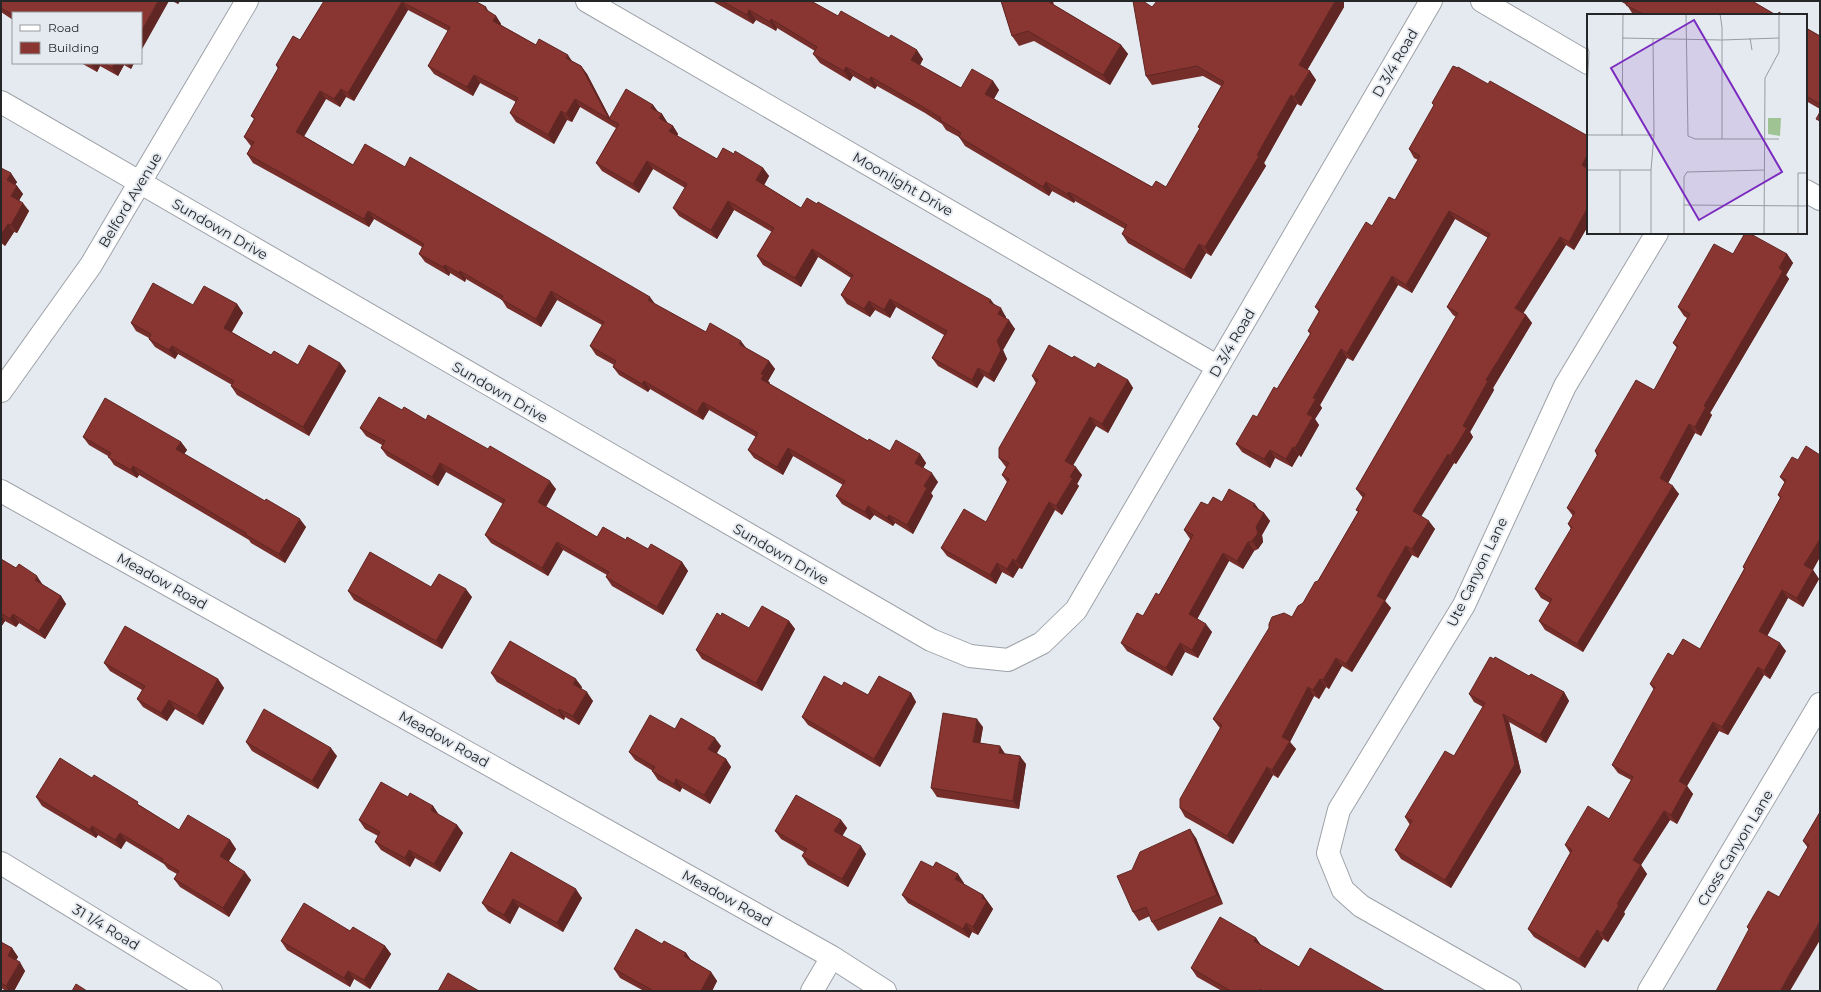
<svg xmlns="http://www.w3.org/2000/svg" width="1821" height="992" viewBox="0 0 1821 992" font-family="Montserrat,sans-serif">
<style>
.lines{fill:none;stroke-linecap:round;stroke-linejoin:round}
.street-casing{stroke:#9da2a8;stroke-width:24}
.street{stroke:#fff;stroke-width:22}
.wall{fill:#762e2b}
.shaded-wall{fill:#602623}
.building{fill:#893632;stroke:#602623}
.labels{text-anchor:middle;stroke-width:4;stroke-linejoin:round;paint-order:stroke}
.street-label{font-size:14px;fill:#242628;stroke:#e5eaf0}
.inset-road{fill:none;stroke:#989ca0;stroke-width:1}
.view{fill:#7b2cbf;fill-opacity:0.15;stroke:#7b2cbf;stroke-width:2}
.inset-edge{fill:none;stroke:#242628;stroke-width:2}
</style>
<rect width="100%" height="100%" fill="#e5eaf0"/>
<g class="lines">
<defs>
<path id="street" d="M587 1 1218 367
M1482 1 1588 63
M1 102 931 640 970 656 1008 660 1042 643 1076 610 1431 1
M1806 191 1820 199
M1 391 91 265 247 1
M1 491 832 957 885 991
M1 863 211 991
M812 991 832 957
M1510 991 1361 906 1343 890 1328 853 1339 810 1464 605 1565 386 1657 233
M1649 991 1820 704"/>
</defs>
<use href="#street" class="street-casing"/>
<use href="#street" class="street"/>
</g>
<path class="wall" d="M1 1 13 13V20L1 12Z
M172 1H180L178 4Z
M324 1H475L486 7 489 12 496 16 501 24V25L536 45 572 61 581 66 587 74 610 118 653 105 658 112 662 114 667 122V123L673 126 678 134 677 136 717 159 734 154 763 168 769 176 764 185 801 208 995 305 1006 317V318L1015 329 1003 350 1007 359 994 382 984 376 977 388 938 366 932 358 944 335 896 307 890 318 875 310 870 317 847 304 841 295 851 278 818 257 801 287 763 265 757 256 772 232 734 210 717 239 679 216 673 208 685 188 653 169 639 193 602 171 596 163 616 128 614 127 580 107 572 122 567 120 554 144 516 122 510 113 516 102 480 83 473 96 434 74 428 66 448 31 408 10 354 101 346 97 340 107 326 99 304 136 353 165 405 167 706 332 746 348 769 361 775 369 768 381 770 383 769 384 868 441 890 451 920 454 926 463 923 468 938 482 931 493 933 496 913 534 895 523 893 526 874 515 870 520 842 504 836 496 843 485 793 456 783 475 754 458 748 450 756 437 709 410 703 420 650 389 648 392 619 375 613 367 614 365 596 355 590 346 602 325 557 300 541 327 507 308 502 300 466 279 465 282 450 273 449 276 425 262 419 254 422 247 374 219 369 227 253 163 247 154 251 146 250 145 244 137 254 119 251 116 278 69 276 65 300 40Z
M712 1H811L838 16 923 59 920 65 961 88 993 81 999 90 994 99 1152 187H1166L1200 129 1198 127 1221 86 1203 76 1152 85 1146 76 1152 7H1344L1307 70 1310 71 1316 80 1301 106 1297 104 1264 163 1266 166 1211 256 1206 253 1191 279 1128 243 1122 234 1125 229 1075 201 1074 203 1052 191 1049 196 965 146 959 137 946 130 942 124 925 113 877 86 875 89 853 76 850 81 820 63 813 54 815 51 777 28 776 31 756 20 753 24Z
M1001 1H1053L1054 5 1121 45 1128 54 1110 85 1034 41 1019 46 1012 36Z
M1620 1H1752L1776 15H1636L1632 13 1627 5Z
M1806 28 1820 36V109L1806 101Z
M81 63H134L131 69 124 65 118 76 100 66 97 72Z
M1488 84 1588 136V226L1574 250 1566 245 1523 313 1526 315 1532 323 1493 388 1494 390 1470 432 1473 437 1456 464 1454 463 1421 516 1435 529 1418 558 1412 555 1385 601 1391 608 1352 672 1342 666 1329 689 1326 687 1319 699 1314 696 1290 742 1296 749 1278 778 1273 775 1233 844 1185 817 1180 808 1220 728 1219 727 1213 719 1303 603 1318 581 1358 512 1356 510 1363 498 1356 489 1456 317 1453 315 1447 307 1488 238 1455 219 1412 293 1398 285 1353 361 1347 358 1320 405 1322 408 1315 419 1319 425 1301 457 1299 455 1292 467 1275 458 1270 468 1242 452 1236 444 1257 417 1277 389 1310 334 1308 331 1319 312 1315 307 1372 226 1395 200 1418 160 1414 158 1409 149 1434 106 1432 103Z
M1 168 17 182 15 185 17 186 23 194 19 200 29 211 17 233 14 232 5 246 1 243Z
M1733 254H1787L1793 263 1786 275 1789 279 1710 413 1712 415 1701 436 1695 433 1668 483 1679 494 1583 652 1545 630 1539 621 1550 603 1541 598 1535 589 1571 529 1568 524 1573 516 1567 508 1597 456 1595 451 1654 390 1677 348 1673 343 1687 318 1684 316 1678 307Z
M237 304 243 313 232 332 271 355 298 365 340 363 346 371 309 436 237 395 231 386 232 385 178 354 175 359 155 347 149 339V338L136 331 131 323 193 305Z
M1072 358 1095 368 1128 380 1133 388 1108 433 1096 426 1073 465 1082 475 1077 484 1079 486 1062 515 1055 510 1022 569 1019 568 1013 578 1002 572 996 584 947 556 941 548 986 522 1007 482 1002 475 1006 467 1005 466 999 458 1036 383 1032 376Z
M402 410 426 420 556 489 546 507 597 537 626 540 682 562 688 571 663 615 612 586 606 577 607 575 563 550 548 576 491 543 485 535 503 504 446 472 438 486 387 456 381 448 382 445 366 436 360 428Z
M83 437 181 442 187 450 184 454 306 527 285 563 251 543 249 540 139 475 137 478 114 465 108 456 89 445Z
M1820 455V557L1813 570 1819 579 1803 607 1788 598 1767 636 1786 651 1770 679 1764 675 1728 735 1719 731 1687 786 1693 794 1677 824 1670 820 1641 865 1647 874 1624 912 1625 914 1608 942 1603 939 1585 968 1534 937 1528 929 1570 853 1565 845 1609 819 1631 780 1618 773 1612 765 1654 690 1650 684 1673 656 1700 649 1744 569 1743 567 1780 498 1778 495 1785 483 1780 477 1798 460Z
M1222 502 1258 509 1264 513 1270 521 1262 535 1263 542 1258 549 1254 551 1243 569 1229 561 1197 619 1212 632 1198 658 1185 652 1172 676 1127 651 1121 643 1143 616 1159 595 1190 539 1184 530 1208 505Z
M1 559 61 596 66 604 45 639 19 623 16 627 5 621 1 627Z
M431 587 472 597 442 649 354 600 348 591Z
M789 621 795 629 762 691 702 659 696 650 749 628Z
M104 663 218 679 224 688 203 725 175 709 167 721 143 707 137 699 142 690 110 671Z
M491 673 582 687 581 689 593 701 579 725 565 717 564 720 497 682Z
M1529 676 1564 692 1569 701 1546 743 1509 722 1521 772 1451 888 1401 859 1395 850 1410 825 1405 817 1454 756 1483 707 1474 702 1469 694Z
M842 686 868 695 911 693 916 702 880 767 808 725 802 717Z
M983 727 980 743 1005 754 1026 764 1019 809 937 797 931 788Z
M675 729 721 746 717 753 726 759 731 767 710 804 682 788 680 792 658 780 652 771H653L635 760 629 752Z
M246 742 337 756 318 789 252 751Z
M92 778 141 806 179 830 230 840 236 849 229 861 251 880 229 917 180 887 174 879 177 874 168 869 164 864 126 841 121 849 98 835 96 838 42 806 36 797Z
M408 797 433 806 439 815 457 825 463 833 440 872 415 858 410 867 381 850 375 842 378 836 365 829 359 820Z
M1820 812 1790 991 1747 927 1779 897 1808 848 1803 841Z
M841 820 847 828 842 836 866 854 848 887 808 865 802 856 804 852 781 839 775 831Z
M1196 838 1223 904 1158 931 1152 922 1150 916 1139 921 1133 912 1132 870Z
M511 852 582 898 563 932 519 907 510 924 488 911 482 903Z
M933 867 964 883 963 884 983 895 993 909 978 935 972 932 969 938 908 903 902 895Z
M350 931 385 946 391 954 370 989 354 979 350 987 287 950 281 941Z
M1256 938 1261 945 1299 967 1385 991H1222L1197 977 1191 968Z
M1 942 12 948 18 957 16 960 25 971 14 991H6L1 988Z
M662 944 686 953 691 960 711 972 717 981 712 991H644L620 978 614 969Z"/>
<path class="shaded-wall" d="M158 1H169L141 51V32Z
M176 1H180L178 4Z
M1049 1H1052L1056 12 1049 2Z
M1335 1H1344V7L1305 74 1299 65Z
M402 2 408 10 354 101 348 93Z
M749 10 756 20 753 24 747 15Z
M496 16 501 24 498 29 493 21Z
M771 19 777 28 776 31 770 22Z
M1121 45 1128 54 1110 85 1103 75Z
M917 50 923 59 918 69 911 60Z
M568 55 574 64 566 58Z
M91 63H98L100 66 97 72Z
M115 63H123L124 65 118 76 112 68Z
M127 63H134L131 69Z
M581 66 587 74 611 120 609 119 615 127 609 119Z
M846 67 853 76 850 81 844 71Z
M1310 71 1316 80 1301 106 1294 97Z
M474 75 480 83 473 96 467 87Z
M871 77 877 86 875 89 869 80Z
M993 81 999 90 991 103 985 94Z
M341 89 346 97 340 107 334 99Z
M320 91 326 99 302 140 296 132Z
M1291 95 1297 104 1264 163 1266 166 1211 256 1205 247Z
M575 99 580 107 572 122 566 114Z
M653 105 659 113 651 108Z
M561 111 567 120 554 144 548 135Z
M662 114 667 122 665 126 659 118Z
M673 126 678 134 675 140 669 131Z
M1588 154V173L1582 165Z
M647 161 653 169 639 193 633 184Z
M763 168 769 176 762 189 756 180Z
M11 173 17 182 13 189 7 180Z
M1046 182 1052 191 1049 196 1043 187Z
M17 186 23 194 17 204 11 196Z
M1069 192 1075 201 1074 203 1067 194Z
M728 201 734 210 717 239 711 230Z
M23 203 29 211 17 233 11 225Z
M1588 207V226L1574 250 1569 242Z
M368 211 374 219 369 227 364 219Z
M1449 211 1455 219 1412 293 1406 285Z
M8 224 14 232 5 246 1 239V235Z
M1560 237 1566 245 1521 317 1515 308Z
M1199 244 1206 253 1191 279 1184 270Z
M812 249 818 257 801 287 795 278Z
M1787 254 1793 263 1786 275 1789 279 1710 413 1712 415 1701 436 1695 427 1704 406Z
M445 265 450 273 449 276 443 267Z
M460 271 466 279 465 282 459 273Z
M1392 276 1398 285 1353 361 1347 353Z
M551 291 557 300 541 327 536 319Z
M650 297 656 305 648 300Z
M890 299 896 307 890 318 884 310Z
M991 300 997 308 989 302Z
M869 301 875 310 870 317 864 309Z
M237 304 243 313 229 336 224 328Z
M1001 308 1006 317 1004 322 998 314Z
M1526 315 1532 323 1493 388 1494 390 1470 432 1473 437 1456 464 1450 456 1463 426 1486 380Z
M1009 320 1015 329 1003 350 1007 359 994 382 989 374 997 341Z
M741 341 747 349 739 344Z
M172 346 178 354 175 359 169 350Z
M1341 349 1347 358 1320 405 1322 408 1315 419 1319 425 1301 457 1295 448 1313 398Z
M769 361 775 369 768 381 770 383 767 388 761 379V374Z
M340 363 346 371 309 436 303 427Z
M978 368 984 376 977 388 972 380Z
M1128 380 1133 388 1108 433 1102 424Z
M644 381 650 389 648 392 642 384Z
M703 402 709 410 703 420 697 412Z
M1090 417 1096 426 1071 469 1065 461Z
M1689 424 1695 433 1666 487 1660 478Z
M181 442 187 450 182 457 176 449Z
M1293 447 1299 455 1292 467 1286 459Z
M788 448 793 456 783 475 777 467Z
M1270 450 1275 458 1270 468 1264 459Z
M920 454 926 463 921 472 915 463Z
M1448 454 1454 463 1419 520 1413 511Z
M440 463 446 472 438 486 432 477Z
M133 466 139 475 137 478 131 470Z
M1076 467 1082 475 1077 484 1079 486 1062 515 1056 506 1070 477Z
M932 473 938 482 931 493 933 496 913 534 907 525 924 486Z
M550 481 556 489 544 510 538 502Z
M1673 486 1679 494 1583 652 1577 644Z
M1049 502 1055 510 1022 569 1016 561Z
M1255 504 1261 512 1253 506Z
M868 506 874 515 870 520 865 512Z
M1264 513 1270 521 1262 535 1263 542 1258 549 1252 541 1256 527Z
M889 515 895 523 893 526 887 518Z
M300 519 306 527 285 563 279 554Z
M1429 521 1435 529 1418 558 1412 549Z
M1820 539V557L1810 574 1804 565Z
M557 542 563 550 548 576 542 568Z
M1248 542 1254 551 1243 569 1237 561Z
M1406 546 1412 555 1385 601 1391 608 1352 672 1346 664 1377 596Z
M1223 553 1229 561 1195 623 1189 614Z
M1013 559 1019 568 1013 578 1007 569Z
M682 562 688 571 663 615 657 607Z
M997 563 1002 572 996 584 990 575Z
M1813 570 1819 579 1803 607 1797 598Z
M37 576 43 585 41 589 35 580Z
M466 589 472 597 442 649 436 641Z
M1782 590 1788 598 1765 640 1759 631Z
M61 596 66 604 45 639 39 631Z
M13 614 19 623 16 627 10 619Z
M1 615 5 621 1 627Z
M789 621 795 629 762 691 756 683Z
M1206 624 1212 632 1198 658 1192 650Z
M1180 643 1185 652 1172 676 1166 668Z
M1780 643 1786 651 1770 679 1764 671Z
M1336 658 1342 666 1329 689 1323 680Z
M1758 667 1764 675 1728 735 1722 727Z
M218 679 224 688 203 725 197 716Z
M576 679 582 687 579 693 573 684Z
M1320 679 1326 687 1319 699 1313 690Z
M1308 687 1314 696 1290 742 1296 749 1278 778 1272 770 1282 737Z
M587 692 593 701 579 725 573 716Z
M1564 692 1569 701 1546 743 1540 735Z
M911 693 916 702 880 767 874 759Z
M169 700 175 709 167 721 161 713Z
M559 709 565 717 564 720 558 711Z
M1503 714 1509 722 1521 772 1451 888 1445 880Z
M977 719 983 727 979 751 973 742Z
M1713 722 1719 731 1687 786 1693 794 1677 824 1671 815 1679 781Z
M715 738 721 746 714 757 708 749Z
M1000 746 1006 755 999 753Z
M331 748 337 756 318 789 312 781Z
M1020 756 1026 764 1019 809 1013 801Z
M726 759 731 767 710 804 704 795Z
M1267 767 1273 775 1233 844 1227 836Z
M676 779 682 788 680 792 674 784Z
M433 806 439 815 431 810Z
M1664 811 1670 820 1641 865 1647 874 1624 912 1625 914 1608 942 1602 933 1617 904 1633 860Z
M841 820 847 828 840 840 834 831Z
M457 825 463 833 440 872 434 864Z
M92 826 98 835 96 838 90 830Z
M1190 829 1196 838 1223 904 1217 895Z
M120 833 126 841 121 849 115 840Z
M230 840 236 849 226 865 220 856Z
M861 846 866 854 848 887 842 879Z
M409 850 415 858 410 867 405 858Z
M245 872 251 880 229 917 223 908Z
M958 874 964 883 961 888 955 879Z
M576 889 582 898 563 932 557 923Z
M983 895 993 909 978 935 973 927 982 898Z
M513 899 519 907 510 924 504 915Z
M1820 921V940L1790 991H1780Z
M966 923 972 932 969 938 963 929Z
M1597 930 1603 939 1585 968 1579 959Z
M1256 938 1262 947 1254 941Z
M385 946 391 954 370 989 364 980Z
M12 948 18 957 14 964 8 956Z
M686 953 692 962 684 956Z
M20 962 25 971 14 991H9L6 986Z
M348 971 354 979 350 987 344 978Z
M711 972 717 981 712 991H701Z"/>
<path class="building" d="M1 1H158L141 32V13H13V15L1 8Z
M324 1H475L486 7 485 9 496 16 493 21 536 45 539 39 568 55 566 58 581 66 609 119 575 99 566 114 561 111 548 135 510 113 518 98 474 75 467 87 428 66 450 27 402 2 348 93 341 89 334 99 320 91 296 132 353 165 365 144 405 167 410 157 650 297 648 300 706 332 710 323 741 341 739 344 769 361 761 374 764 375 761 379 868 441 869 439 890 451 896 440 920 454 915 463 932 473 924 486 927 488 907 525 889 515 887 518 868 506 865 512 836 496 845 481 788 448 777 467 748 450 758 433 703 402 697 412 644 381 642 384 613 367 616 361 590 346 604 322 551 291 536 319 501 299 503 296 460 271 459 273 445 265 443 267 419 254 424 244 368 211 364 219 247 154 254 142 244 137 255 118 251 116 279 67 276 65 293 36 300 40Z
M722 1H811L838 16 841 11 889 38 891 35 917 50 911 60 961 88 972 69 993 81 985 94 1152 187 1156 181 1166 187 1200 128 1198 127 1224 82 1197 66 1146 76 1133 1H1143L1152 7 1157 1H1335L1299 65 1310 71 1294 97 1291 95 1257 155 1259 156 1205 247 1199 244 1184 270 1122 234 1127 225 1069 192 1067 194 1046 182 1043 187 959 137 961 133 940 120 941 118 918 104 871 77 869 80 846 67 844 71 813 54 817 47 771 19 770 22 749 10 747 15Z
M1001 1H1049V2L1121 45 1103 75 1028 31 1012 36Z
M1628 1H1752L1776 15H1645L1626 5Z
M1779 12 1783 15H1778Z
M1806 28 1820 36V104L1806 96Z
M104 63H115L112 68Z
M1453 66 1458 68V67L1488 84 1490 81 1588 136V154L1582 165 1588 169V207L1569 242 1560 237 1515 308 1526 315 1486 380 1488 381 1463 426 1467 428 1450 456 1448 454 1413 511 1429 521 1412 549 1406 546 1377 596 1385 600 1346 664 1336 658 1323 680 1320 679 1313 690 1308 687 1282 737 1290 741 1272 770 1267 767 1227 836 1180 808V799L1222 725 1213 719 1269 628V624L1272 617 1284 613 1292 617 1298 606 1303 603 1315 582 1318 581 1359 511 1356 510 1365 494 1356 489 1458 313 1447 307 1490 234 1449 211 1406 285 1392 276 1347 353 1341 349 1313 398 1316 399 1307 414 1313 417 1295 448 1293 447 1286 459 1270 450 1264 459 1236 444 1253 415 1257 417 1274 387 1277 389 1311 333 1308 331 1320 310 1315 307 1366 222 1372 226 1389 197 1395 200 1420 156 1409 149 1434 105 1432 103Z
M626 89 653 105 651 108 662 114 659 118 673 126 669 131 717 159 723 148 734 154 735 151 763 168 756 180 801 208 807 198 817 204 818 202 991 300 989 302 1001 308 998 314 1009 320 997 341 1001 350 989 374 978 368 972 380 932 358 947 331 890 299 884 310 869 301 864 309 841 295 853 275 812 249 795 278 757 256 774 228 728 201 711 230 673 208 687 184 647 161 633 184 596 163 619 124 609 119Z
M1820 112V121L1816 119Z
M1 168 11 173 7 180 17 186 11 196 23 203 11 225 8 224 1 235Z
M1745 233H1749L1787 254 1779 268 1783 271 1704 406 1706 407 1695 427 1689 424 1660 478 1673 486 1577 644 1539 621 1552 599 1535 589 1572 527 1568 524 1575 512 1567 508 1598 454 1595 451 1636 380 1654 390 1678 346 1673 343 1690 314 1678 307 1714 244 1733 254Z
M153 283 193 305 204 286 237 304 224 328 271 355 274 351 298 365 309 345 340 363 303 427 231 386 234 381 172 346 169 350 149 339 151 334 131 323Z
M1049 345 1072 358 1074 356 1095 368 1098 363 1128 380 1102 424 1090 417 1065 461 1076 467 1070 477 1073 478 1056 506 1049 502 1016 561 1013 559 1007 569 997 563 990 575 941 548 964 509 986 522 1009 479 1002 475 1009 463 999 458V448L1038 380 1032 376Z
M379 397 402 410 404 407 426 420 428 415 488 449 490 446 550 481 538 502 597 537 603 527 626 540 627 537 648 549 651 544 682 562 657 607 606 577 609 572 557 542 542 568 485 535 505 500 440 463 432 477 381 448 385 441 360 428Z
M105 398 181 442 176 449 265 501 266 499 300 519 279 554 246 535V533L133 466 131 470 108 457 111 453 83 437Z
M1806 446 1820 455V539L1804 565 1813 570 1797 598 1782 590 1759 631 1780 643 1764 671 1758 667 1722 727 1713 722 1679 781 1687 786 1671 815 1664 811 1633 860 1641 865 1617 904 1619 905 1602 933 1597 930 1579 959 1528 929 1572 850 1565 845 1588 806 1609 819 1633 777 1612 765 1655 687 1650 684 1668 653 1673 656 1683 639 1700 649 1745 568 1743 567 1781 497 1778 495 1786 480 1780 477 1792 457 1798 460Z
M1229 489 1255 504 1253 506 1264 513 1256 527 1258 533 1252 541 1248 542 1237 561 1223 553 1189 614 1206 624 1192 650 1180 643 1166 668 1121 643 1137 613 1143 616 1156 593 1159 595 1193 535 1184 530 1201 502 1208 505 1213 497 1222 502Z
M370 552 431 587 439 574 466 589 436 641 348 591Z
M1 559 16 568 19 564 37 576 35 580 61 596 39 631 13 614 10 619 1 613Z
M762 606 789 621 756 683 696 650 717 613 721 616 722 613 749 628Z
M125 626 218 679 197 716 169 700 161 713 137 699 145 686 104 663Z
M510 641 576 679 573 684 587 692 573 716 559 709 558 711 491 673Z
M1490 657 1494 659 1495 657 1529 676 1531 674 1564 692 1540 735 1503 714 1515 764 1445 880 1395 850 1412 821 1405 817 1445 751 1454 756 1485 703 1469 694Z
M824 676 842 686 844 682 868 695 879 676 911 693 874 759 802 717Z
M264 709 331 748 312 781 246 742Z
M943 713 977 719 973 742 1000 746 999 753 1020 756 1013 801 931 788Z
M650 715 675 729 681 718 715 738 708 749 726 759 704 795 676 779 674 784 652 771 655 767 629 752Z
M60 758 92 778 94 775 138 802 137 804 179 830 188 815 230 840 220 856 245 872 223 908 174 879 179 871 162 861 163 859 120 833 115 840 92 826 90 830 36 797Z
M381 782 408 797 410 793 433 806 431 810 457 825 434 864 409 850 405 858 375 842 380 832 359 820Z
M796 795 841 820 834 831 861 846 842 879 802 856 807 849 775 831Z
M1820 812V921L1780 991H1716L1749 929 1747 927 1768 891 1779 897 1809 845 1803 841Z
M1190 829 1217 895 1152 922 1146 907 1133 912 1117 876 1132 870 1140 852Z
M511 852 576 889 557 923 513 899 504 915 482 903Z
M921 861 933 867 936 862 958 874 955 879 983 895 982 898 987 901 973 927 966 923 963 929 902 895Z
M304 903 350 931 353 927 385 946 364 980 348 971 344 978 281 941Z
M1220 917 1256 938 1254 941 1299 967 1310 948 1385 991H1263L1260 989V991H1231L1191 968Z
M636 929 662 944 664 941 686 953 684 956 711 972 701 991H651L652 990 614 969Z
M1 942 12 948 8 956 20 962 6 986 1 983Z
M448 973 479 991H438Z
M76 984 87 991H72Z"/>
<g class="labels">
<g class="street-label">
<text transform="translate(1395 63) rotate(-60)" y="5">D 3/4 Road</text>
<text transform="translate(903 184) rotate(30)" y="5">Moonlight Drive</text>
<text transform="translate(130 200) rotate(-59)" y="5">Belford Avenue</text>
<text transform="translate(220 229) rotate(30)" y="5">Sundown Drive</text>
<text transform="translate(1232 343) rotate(-60)" y="5">D 3/4 Road</text>
<text transform="translate(500 392) rotate(30)" y="5">Sundown Drive</text>
<text transform="translate(781 554) rotate(30)" y="5">Sundown Drive</text>
<text transform="translate(1477 572) rotate(-64)" y="5">Ute Canyon Lane</text>
<text transform="translate(162 581) rotate(29)" y="5">Meadow Road</text>
<text transform="translate(444 739) rotate(29)" y="5">Meadow Road</text>
<text transform="translate(1735 848) rotate(-59)" y="5">Cross Canyon Lane</text>
<text transform="translate(727 898) rotate(29)" y="5">Meadow Road</text>
<text transform="translate(106 927) rotate(31)" y="5">31 1/4 Road</text>
</g>
</g>
<g transform="translate(1587 14)">
<rect width="220" height="220" fill="#e5eaf0"/>
<path d="M181 104H194L193 122 181 120Z" fill="#a0c393"/>
<path class="inset-road" d="M99 0 101 122 108 125H192M133 0 135 13V125M35 24 135 26 192 24M163 24 165 36M0 31 2 38 0 77M0 121H67M35 122 36 0M0 156H64M97 191 220 192M33 220V156M64 220V156L67 121 66 25M97 220V163L100 158 178 156M177 220 178 64 192 38V0M211 220V159H220"/>
<path class="view" d="M107 6 195 158 112 206 24 54Z"/>
<rect width="220" height="220" class="inset-edge"/>
</g>
<rect width="1821" height="992" fill="none" stroke="#242628" stroke-width="4"/>
<rect x="12" y="12" width="130" height="52" fill="#e5eaf0" stroke="#989ca0"/>
<rect x="20" y="25" width="20" height="6" fill="#ffffff" stroke="#989ca0"/>
<text x="48" y="32" font-size="12" fill="#242628">Road</text>
<rect x="20" y="42" width="20" height="12" fill="#893632" stroke="#989ca0"/>
<text x="48" y="52" font-size="12" fill="#242628">Building</text>
</svg>
